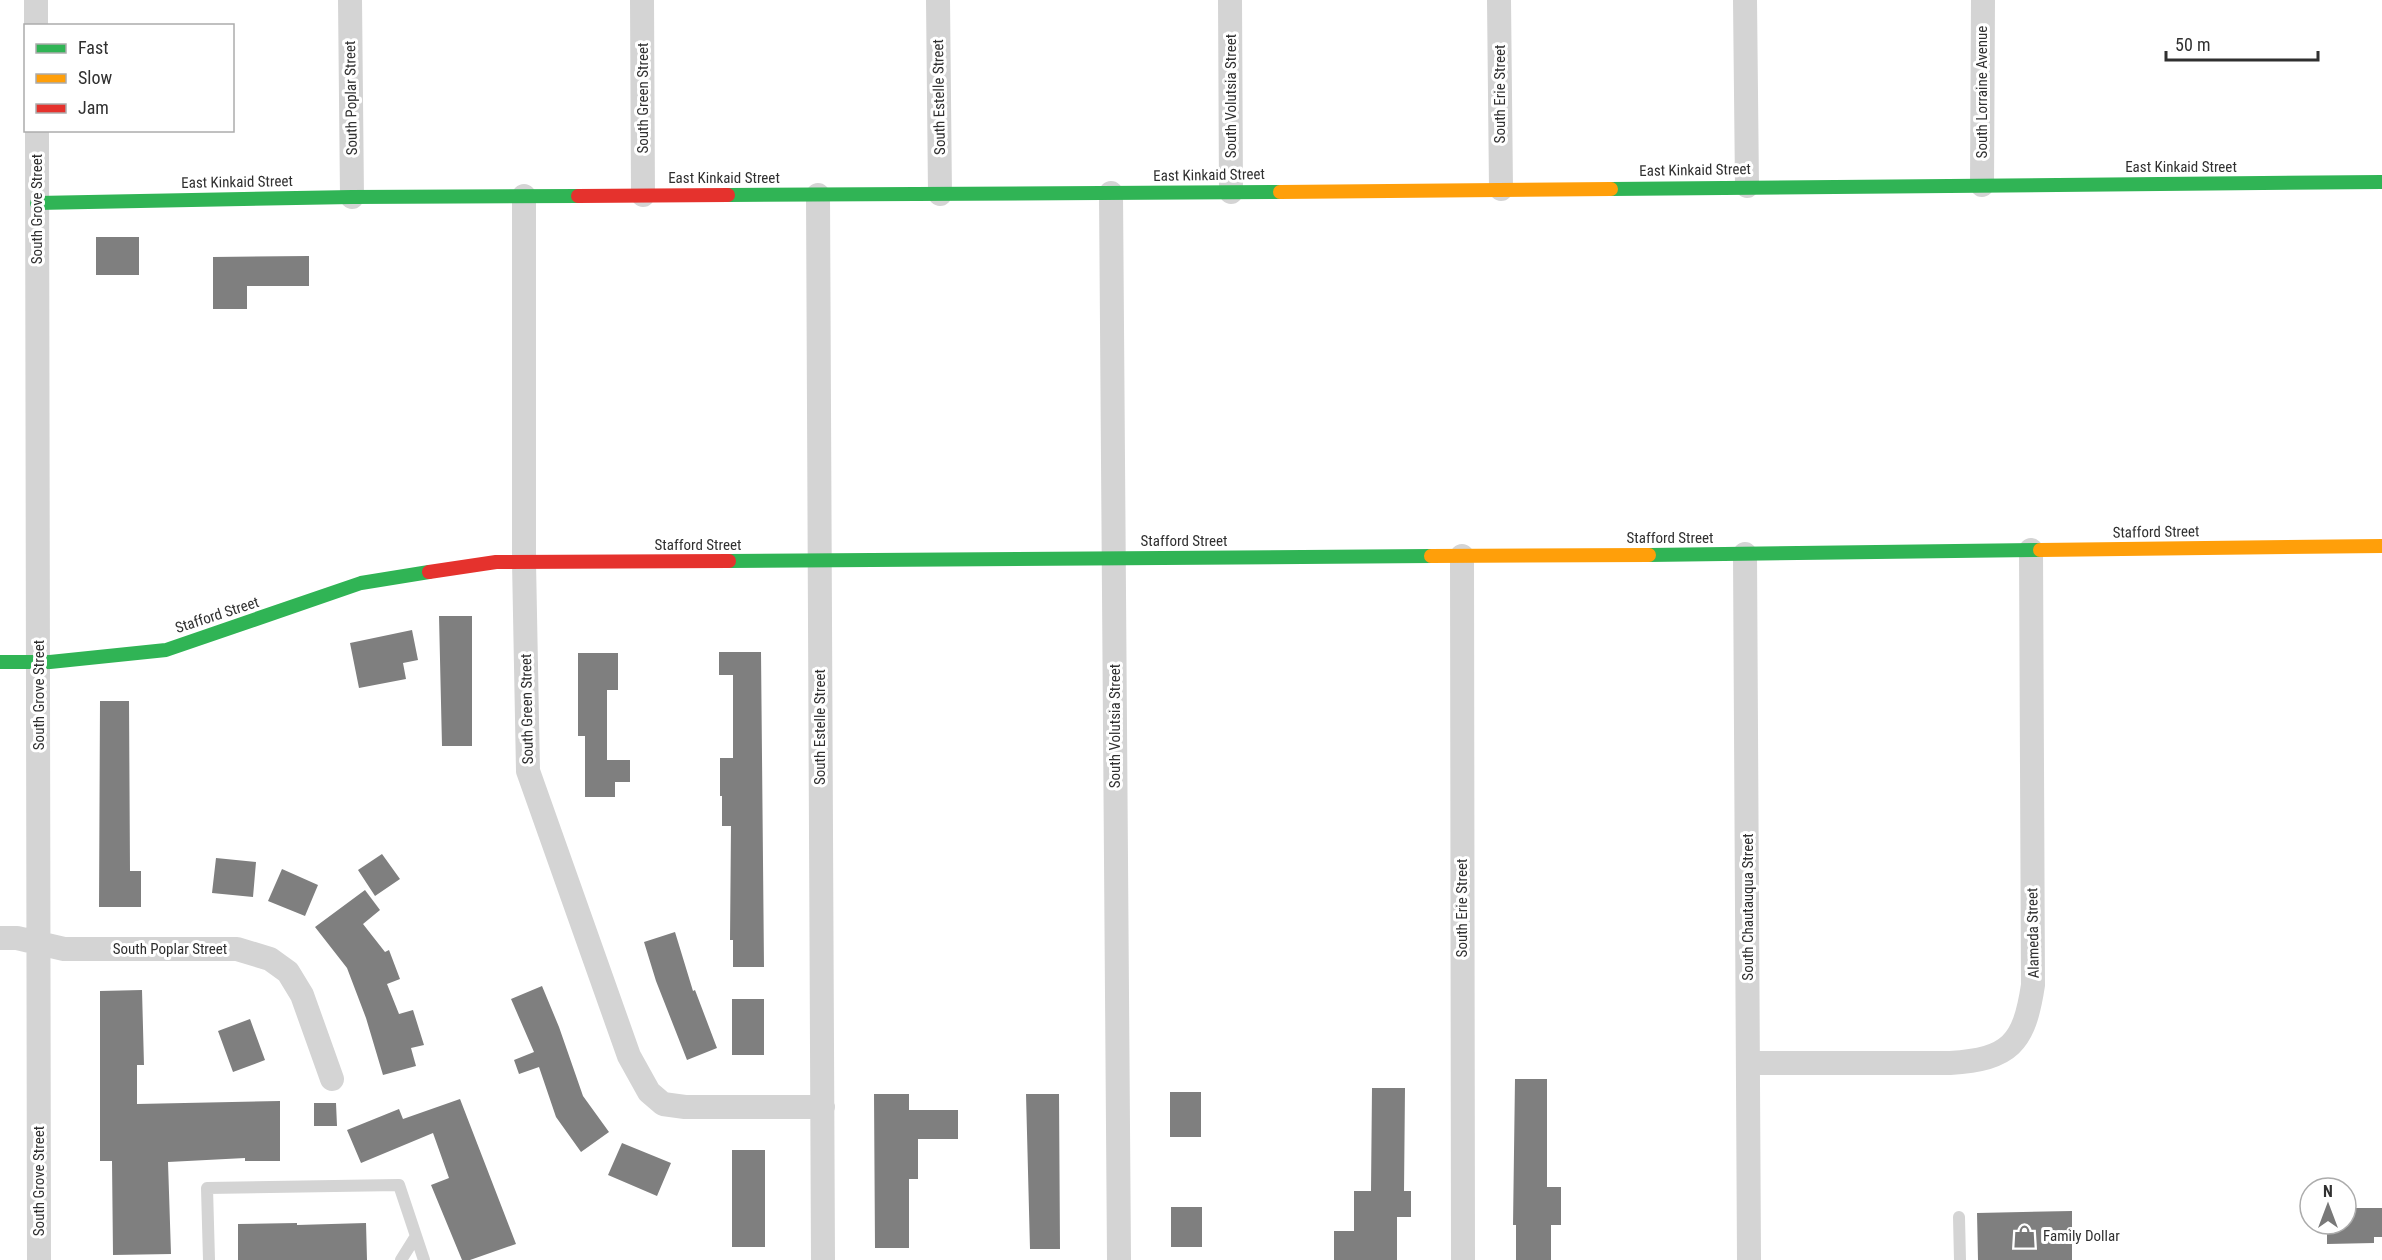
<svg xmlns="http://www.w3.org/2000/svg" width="2382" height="1260" viewBox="0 0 2382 1260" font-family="'Roboto Condensed',sans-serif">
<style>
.building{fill:#7f7f7f}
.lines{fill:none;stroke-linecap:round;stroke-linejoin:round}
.lane{stroke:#d4d4d4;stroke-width:12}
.street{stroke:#d4d4d4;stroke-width:24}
.fast{stroke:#30b455;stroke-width:14}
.slow{stroke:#ff9f0a;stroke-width:14}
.jam{stroke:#e5322d;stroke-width:14}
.labels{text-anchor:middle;stroke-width:6;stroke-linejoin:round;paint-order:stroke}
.street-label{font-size:15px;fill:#303030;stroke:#fff}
.poi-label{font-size:15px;fill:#303030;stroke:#fff;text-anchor:start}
</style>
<rect width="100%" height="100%" fill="#fff"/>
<path class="building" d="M96 237H139V275H96Z
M309 256V286H247V309H213V257Z
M439 616H472V746H442Z
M412 630 418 660 403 663 406 679 359 688 350 643Z
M719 652H761L764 967H733V940H730L731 826H722V796H720V758H733V675H719Z
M578 653H618V690H607V760H630V782H615V797H585V736H578Z
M100 701H129L130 871H141V907H99Z
M382 854 400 879 375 896 358 870Z
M216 858 256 862 253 897 212 893Z
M282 869 318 885 305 916 268 901Z
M365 890 380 910 363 924 385 952 389 950 400 979 387 984 399 1014 413 1010 424 1045 411 1048 416 1066 383 1075 366 1018 347 968 315 927Z
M675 932 693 991 695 990 717 1048 687 1060 656 981 644 942Z
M542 986 559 1027 583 1096 609 1132 581 1152 556 1117 539 1067 519 1074 514 1060 534 1052 511 999Z
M142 990 144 1065H137V1104L280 1101V1161H245V1158L168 1162 171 1254 113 1255 112 1161H100V991Z
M732 999H764V1055H732Z
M250 1019 265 1060 233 1072 218 1031Z
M1515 1079H1547V1187H1561V1225H1551V1260H1516V1225H1513Z
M1372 1088H1405L1404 1191H1411V1217H1397V1260H1334V1231H1354V1191H1371Z
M1170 1092H1201V1137H1170Z
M874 1094H909V1110H958V1139H918V1179H909V1248H875Z
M1026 1094H1059L1060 1249H1030Z
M460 1099 516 1244 470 1260H462L431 1185 449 1178 433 1133 361 1163 347 1130 399 1109 403 1119Z
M314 1103H336L337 1126H314Z
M622 1143 671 1163 657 1196 608 1175Z
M732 1150H765V1247H732Z
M1171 1207H1202V1247H1171Z
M2346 1208H2382V1237H2374V1243L2327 1244V1224H2346Z
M2072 1211V1260H1978L1977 1213Z
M297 1223V1225L366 1223 367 1260H238V1224Z"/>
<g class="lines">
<path class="lane" d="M1959 1217 1960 1260
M209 1260 207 1188 399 1185 424 1260
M401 1260 416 1236"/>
<path class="street" d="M36 0V26
M350 0 352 197
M642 0 643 195
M938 0 940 194
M1230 0 1231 192
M1499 0 1501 189
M1745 0 1747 186
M37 130 39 1260
M1982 185 1983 0
M1111 193 1119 1260
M818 195 823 1260
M524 196V562L528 771 629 1056 649 1092 663 1104 685 1107H823
M1745 554 1749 1260
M1462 556 1463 1260
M0 938H17L64 949H237L270 959 288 972 302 995 332 1079
M1749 1063H1950C2010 1059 2024 1044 2033 985L2031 550"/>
<path class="fast" d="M1611 189 2382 182
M728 195 1280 192
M37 203 352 197 578 196
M1649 555 2040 550
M729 561 1431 556
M0 662H50L166 650 361 583 429 572"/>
<path class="slow" d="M1280 192 1611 189
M2040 550 2382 546
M1431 556 1649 555"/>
<path class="jam" d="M578 196 728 195
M429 572 496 562 729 561"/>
</g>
<defs>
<symbol id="shop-bare" viewBox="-9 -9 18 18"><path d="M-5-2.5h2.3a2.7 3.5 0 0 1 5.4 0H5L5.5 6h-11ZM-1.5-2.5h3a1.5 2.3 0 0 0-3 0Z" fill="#787878" stroke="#fff" stroke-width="2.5" paint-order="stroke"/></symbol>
</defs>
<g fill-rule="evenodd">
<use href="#shop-bare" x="2008" y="1220" width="33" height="33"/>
</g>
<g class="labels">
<g class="street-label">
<text transform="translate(1982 92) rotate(-90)" y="5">South Lorraine Avenue</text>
<text transform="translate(1500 94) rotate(-90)" y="5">South Erie Street</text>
<text transform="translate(1231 96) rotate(-90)" y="5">South Volutsia Street</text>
<text transform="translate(939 97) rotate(-91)" y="5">South Estelle Street</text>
<text transform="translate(351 98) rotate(-91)" y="5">South Poplar Street</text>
<text transform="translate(643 98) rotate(-90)" y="5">South Green Street</text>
<text x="2181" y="172">East Kinkaid Street</text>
<text transform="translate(1695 170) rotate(-1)" y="5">East Kinkaid Street</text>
<text transform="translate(1209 175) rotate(-1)" y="5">East Kinkaid Street</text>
<text x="724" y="183">East Kinkaid Street</text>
<text transform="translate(237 182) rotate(-1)" y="5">East Kinkaid Street</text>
<text transform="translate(37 209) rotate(-90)" y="5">South Grove Street</text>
<text transform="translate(2156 532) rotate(-1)" y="5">Stafford Street</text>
<text x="1670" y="543">Stafford Street</text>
<text x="1184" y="546">Stafford Street</text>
<text x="698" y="550">Stafford Street</text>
<text transform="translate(217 615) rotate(-18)" y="5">Stafford Street</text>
<text transform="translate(39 695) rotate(-90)" y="5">South Grove Street</text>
<text transform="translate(527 709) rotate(-91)" y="5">South Green Street</text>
<text transform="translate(1115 726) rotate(-90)" y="5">South Volutsia Street</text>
<text transform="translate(820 727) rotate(-90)" y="5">South Estelle Street</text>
<text transform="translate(1748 907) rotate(-90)" y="5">South Chautauqua Street</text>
<text transform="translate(1462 908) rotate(-90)" y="5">South Erie Street</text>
<text transform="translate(2033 933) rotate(-91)" y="5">Alameda Street</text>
<text x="170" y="954">South Poplar Street</text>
<text transform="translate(39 1181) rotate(-90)" y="5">South Grove Street</text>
</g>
<g class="poi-label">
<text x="2043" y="1241">Family Dollar</text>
</g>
</g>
<rect x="24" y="24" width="210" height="108" fill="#ffffff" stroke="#acacac" stroke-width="1.5"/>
<rect x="36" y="44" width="30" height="9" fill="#30b455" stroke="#acacac" stroke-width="1.5"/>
<text x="78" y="54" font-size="18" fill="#303030">Fast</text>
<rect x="36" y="74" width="30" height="9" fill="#ff9f0a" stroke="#acacac" stroke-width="1.5"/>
<text x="78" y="84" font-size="18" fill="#303030">Slow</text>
<rect x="36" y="104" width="30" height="9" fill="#e5322d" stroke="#acacac" stroke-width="1.5"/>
<text x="78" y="114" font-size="18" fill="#303030">Jam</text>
<g transform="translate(2328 1206)"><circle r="28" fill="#ffffff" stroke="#acacac" stroke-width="1.5"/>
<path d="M0-4.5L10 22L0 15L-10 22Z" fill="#787878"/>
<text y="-9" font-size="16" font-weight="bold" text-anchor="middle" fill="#303030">N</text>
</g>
<path d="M2166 51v9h152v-9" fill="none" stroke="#303030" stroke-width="3"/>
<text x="2175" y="51" font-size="18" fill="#303030" stroke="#ffffff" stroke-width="4.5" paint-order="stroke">50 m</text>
</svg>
